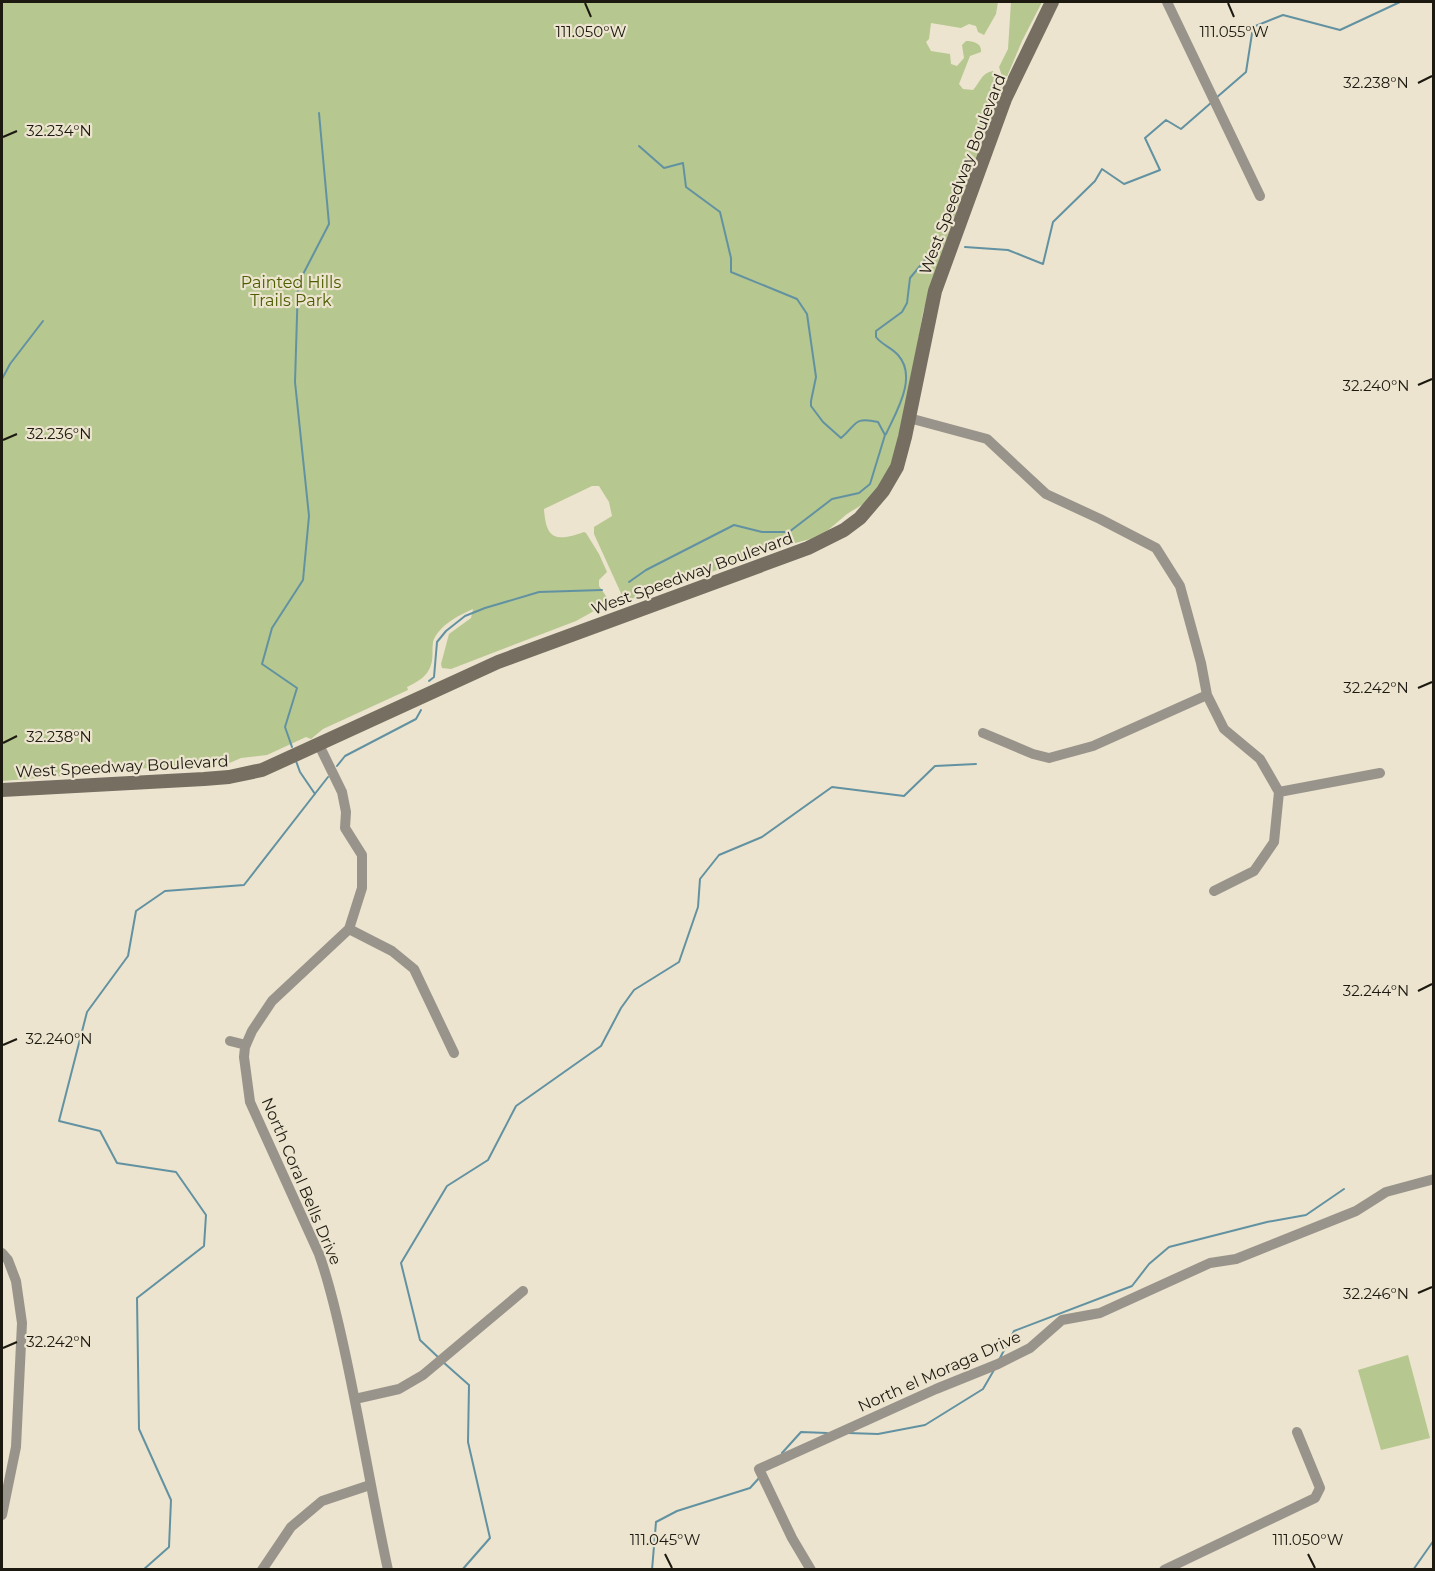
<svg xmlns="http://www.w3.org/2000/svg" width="1435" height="1571" viewBox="0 0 1435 1571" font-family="Montserrat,sans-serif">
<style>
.green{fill:#b6c790}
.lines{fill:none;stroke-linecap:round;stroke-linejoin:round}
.stream{stroke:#6292a2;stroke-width:2}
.street{stroke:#99948b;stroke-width:10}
.secondary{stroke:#756e61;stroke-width:14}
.ticks{fill:none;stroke:#1c1911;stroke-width:2}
.labels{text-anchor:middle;stroke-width:4.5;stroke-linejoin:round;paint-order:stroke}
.street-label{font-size:16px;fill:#1c1911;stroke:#ece4ce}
.park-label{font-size:16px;fill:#4c5e00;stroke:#ece4ce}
.ticks-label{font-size:15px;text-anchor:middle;fill:#1c1911;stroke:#ece4ce;stroke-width:4.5;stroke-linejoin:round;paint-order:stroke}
</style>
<rect width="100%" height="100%" fill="#ece4ce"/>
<path class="green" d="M2 2H998L996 14 984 35 978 32 976 26 969 24 961 28 931 23 929 39 926 42 931 51 950 54 951 64 957 66 964 58 962 45 966 41C973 41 982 43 981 52L970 56 959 84 963 89 973 90C980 83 981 73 993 71L1001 83 1002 91 950 229 923 312 904 424 898 449 884 481 868 501 847 514 827 531 810 539 770 550 701 576 697 575 665 584 625 602 594 534V527L612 516 609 502 599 486H592L544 509C546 540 556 542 584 532L586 533 599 554 607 572 599 580V586L608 599 603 606 576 621 451 669 442 668 441 664 449 634 471 618 473 609C459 615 438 626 433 642 432 648 433 655 432 661 429 676 419 681 407 687L408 690 323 729 311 739 306 737 267 755 241 758 225 765 128 769 120 765 90 766 91 770 88 774 2 781Z
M1011 2H1042L1022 41 1006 79 1002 76 999 67 1008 49Z
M1408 1355 1430 1438 1381 1450 1358 1370Z"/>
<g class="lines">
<path class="stream" d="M1216 98 1246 72 1253 27 1283 15 1340 30 1400 2
M965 247 1008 250 1043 264 1053 222 1095 181 1102 169 1124 184 1160 170 1145 138 1166 120 1181 129 1212 102
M2 379 10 364 43 321
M886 434C896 412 918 377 898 355 891 347 882 345 876 337V331L902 312 907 303 910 278 925 260 938 252
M629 582 646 570 734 525 762 532H789L832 499 859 493 870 484 885 435 878 422C853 416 857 425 841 438L823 422 811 406V401L816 377 807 314 797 299 731 272V258L720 212 686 187 683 163 664 168 639 146
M429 681 434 677 437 642 446 631 465 616 485 608 539 592 602 590
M292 747 285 727 297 688 262 664 272 628 303 580 309 516 295 382 298 284 329 224 319 113
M296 761 300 772 315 794
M337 766 345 756 416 719 421 710
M439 1358 420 1340 401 1263 447 1186 488 1160 516 1106 601 1046 621 1008 634 990 679 962 698 907 700 879 719 855 762 837 832 787 904 796 935 766 976 764
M999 1360 1014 1331 1132 1286 1149 1264 1169 1247 1267 1222 1306 1215 1344 1189
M443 1362 469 1385 468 1442 490 1538 462 1570
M848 1433 878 1434 925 1425 983 1389 994 1370
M782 1453 801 1432 827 1433
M143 1570 169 1547 171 1500 139 1429 137 1298 204 1246 206 1215 176 1172 117 1163 100 1131 59 1121 87 1012 128 956 136 911 165 891 244 885 328 777
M652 1570 656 1522 677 1511 750 1488 760 1477
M1413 1570 1434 1540"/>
<path class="street" d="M1167 2 1260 196
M909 418 987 439 1046 494 1100 519 1156 548 1180 586 1201 663 1207 695 1224 729 1260 759 1279 792 1274 842 1254 871 1214 891
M983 733 1033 754 1049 758 1093 746 1207 695
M319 745 342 792 346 812 345 828 362 855V888L349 929 272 1001 252 1031 245 1047 244 1057 250 1102 319 1254C330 1285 337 1316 344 1348 360 1421 372 1496 388 1570
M1279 792 1380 773
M349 929 392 951 414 969 454 1053
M230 1041 246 1045
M2 1253 8 1260 16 1281 22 1323 16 1447 2 1515
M355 1399 399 1389 423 1375 523 1291
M262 1570 291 1527 322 1501 370 1485
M811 1570 792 1538 759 1469 936 1389 998 1364 1030 1348 1062 1320 1100 1313 1210 1263 1236 1259 1356 1211 1386 1192 1434 1179
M1164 1570 1315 1498 1320 1488 1297 1432"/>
<path class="secondary" d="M2 790 204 779 229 777 262 770 498 662 808 548 844 530 860 518 883 491 897 467 905 437 935 291 1005 99 1052 2"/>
</g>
<path class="ticks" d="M585 3 591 17M1228 3 1234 17M1418 83 1432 76M3 137 17 131M1418 385 1432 379M3 440 17 434M1418 688 1432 682M3 743 17 736M1418 991 1432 984M3 1045 17 1039M1418 1293 1432 1287M3 1348 17 1342M665 1554 672 1568M1308 1554 1315 1568"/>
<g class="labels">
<g class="street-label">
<text transform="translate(962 174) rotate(-69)" y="6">West Speedway Boulevard</text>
<text transform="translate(692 573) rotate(-20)" y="6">West Speedway Boulevard</text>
<text transform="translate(122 766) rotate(-3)" y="6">West Speedway Boulevard</text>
<text transform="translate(302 1181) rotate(67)" y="6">North Coral Bells Drive</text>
<text transform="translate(939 1371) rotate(-24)" y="6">North el Moraga Drive</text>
</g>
<g class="park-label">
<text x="291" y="288">Painted Hills<tspan x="291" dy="18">Trails Park</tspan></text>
</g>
</g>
<g class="ticks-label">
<text x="591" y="37">111.050°W</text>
<text x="1234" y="37">111.055°W</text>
<text x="1376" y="88">32.238°N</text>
<text x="59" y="136">32.234°N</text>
<text x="1376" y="391">32.240°N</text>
<text x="59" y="439">32.236°N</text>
<text x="1376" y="693">32.242°N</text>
<text x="59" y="742">32.238°N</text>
<text x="1376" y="996">32.244°N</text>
<text x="59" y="1044">32.240°N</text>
<text x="1376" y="1299">32.246°N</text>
<text x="59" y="1347">32.242°N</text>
<text x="665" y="1545">111.045°W</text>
<text x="1308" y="1545">111.050°W</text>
</g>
<rect width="1435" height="1571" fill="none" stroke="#1c1911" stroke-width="6"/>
</svg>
